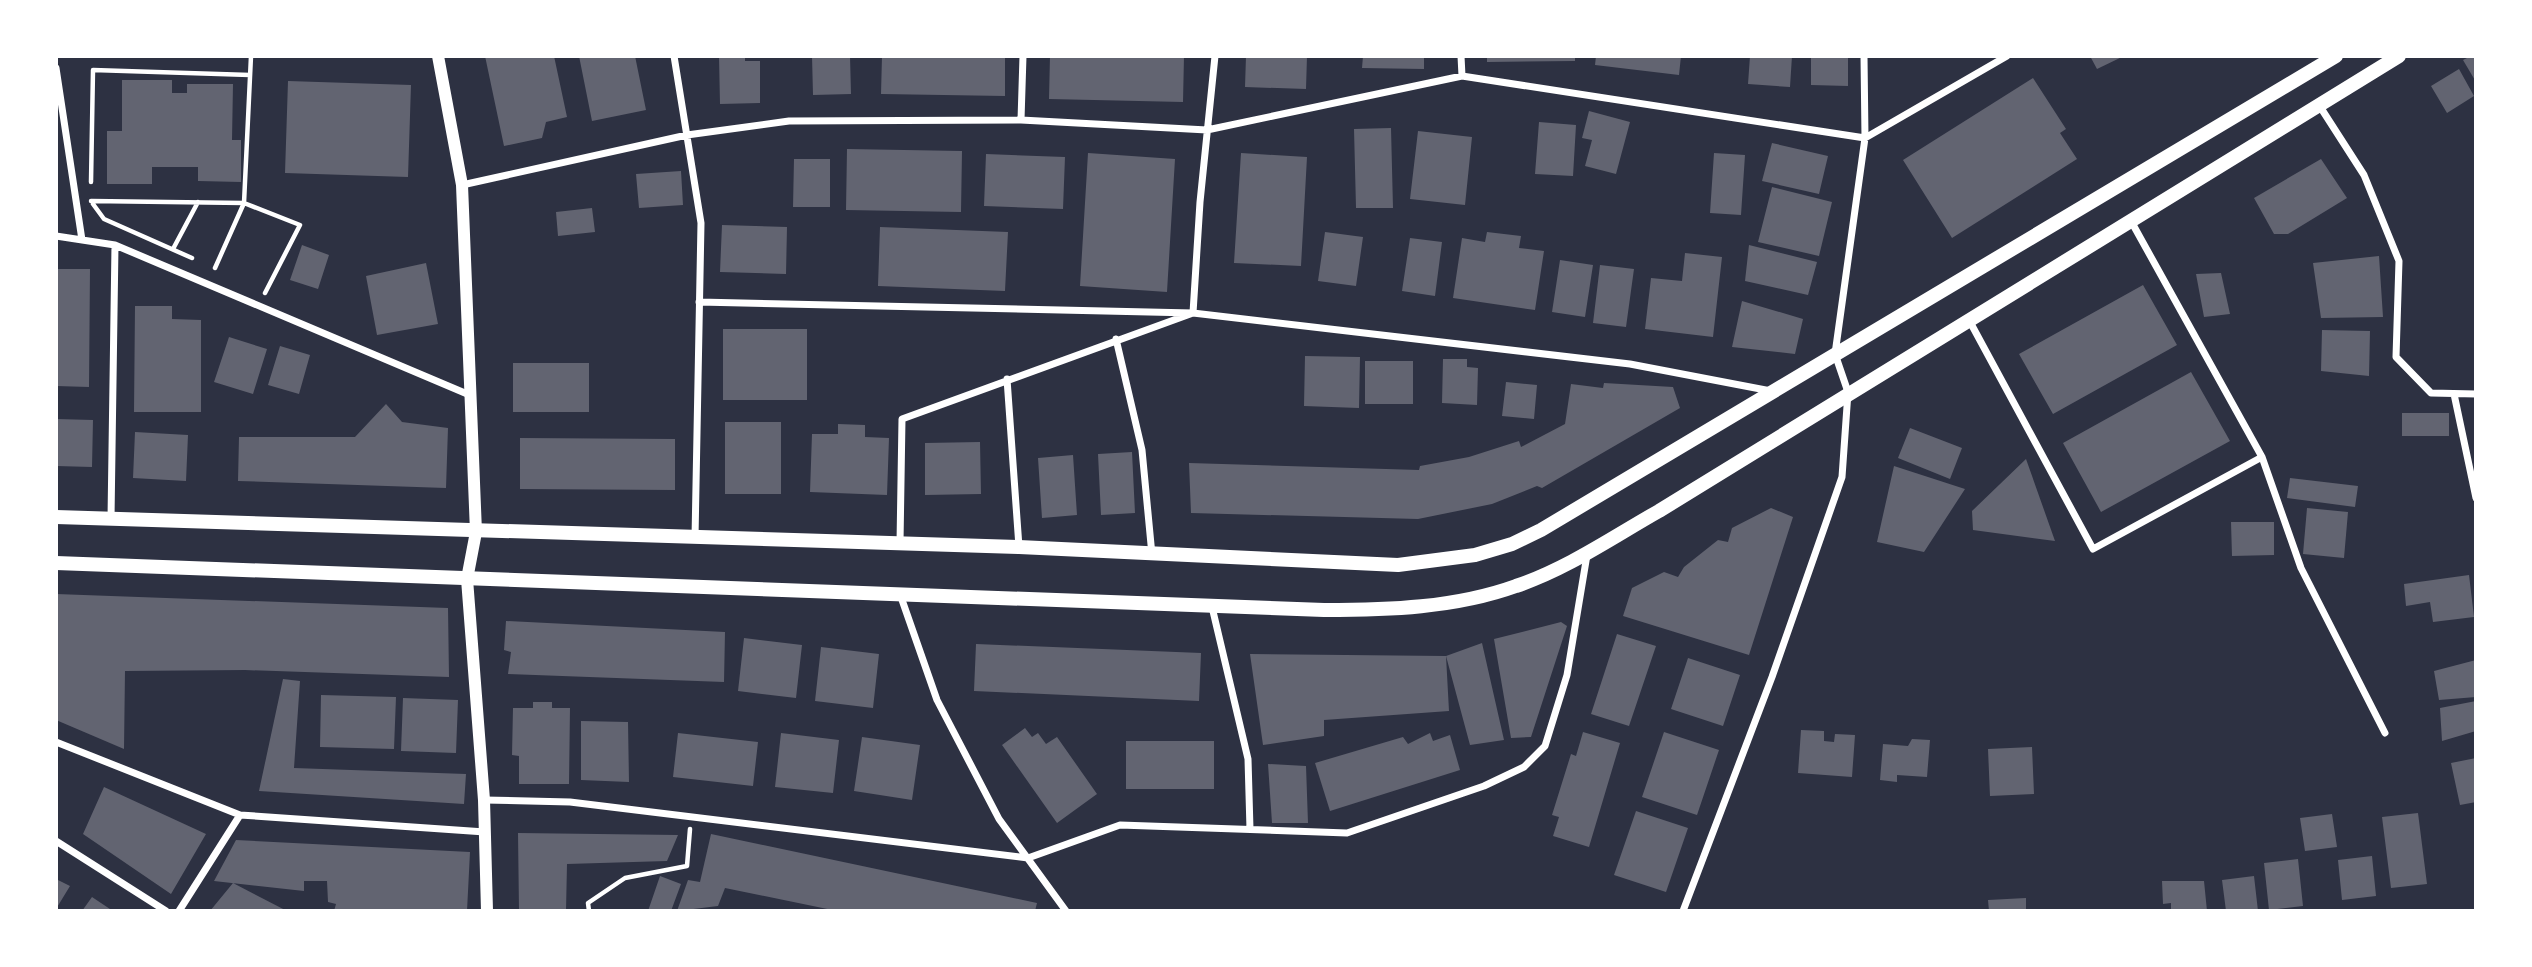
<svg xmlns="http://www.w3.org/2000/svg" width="2532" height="967" viewBox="0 0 2532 967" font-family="Figtree,sans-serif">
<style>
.building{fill:#626471}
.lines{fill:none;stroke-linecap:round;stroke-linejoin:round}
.path{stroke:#fff;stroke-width:4.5}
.minor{stroke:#fff;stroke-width:7}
.tertiary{stroke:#fff;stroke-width:12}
.secondary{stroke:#fff;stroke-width:14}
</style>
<rect width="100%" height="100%" fill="#2d3142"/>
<path class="building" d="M485 56H554L567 117 546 122 542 138 504 146Z
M579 56H635L646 110 592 121Z
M719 56H745V61H760V103L720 104Z
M812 56H850L851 94 813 95Z
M882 56H1005V96L881 94Z
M1050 56H1184L1183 102 1049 99Z
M1246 56H1307L1306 89 1245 87Z
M1363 56H1424V69L1362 68Z
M1487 56H1575V61L1487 62Z
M1596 56H1681L1679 75 1595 65Z
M1750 56H1792L1790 87 1748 84Z
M1811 56H1848V86L1811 85Z
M2090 56H2124L2097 69Z
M2471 56H2476V82L2463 60Z
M2459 69 2474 96 2447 113 2431 86Z
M2033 78 2066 129 2060 133 2077 159 1952 238 1903 160Z
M122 80H172V93H187V84H233L232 140H241V182L198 181V167H152V184H107V131H122Z
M288 81 411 85 408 177 285 173Z
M1589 111 1630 122 1616 174 1585 166 1592 140 1582 138Z
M1539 122 1576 125 1573 176 1535 174Z
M1391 128 1393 208H1356L1354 129Z
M1418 131 1472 137 1465 205 1410 199Z
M1772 143 1828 156 1819 194 1762 181Z
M847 149 962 151 961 212 846 210Z
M1088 153 1175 159 1167 292 1080 286Z
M1241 153 1307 157 1301 266 1234 263Z
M1714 153 1745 155 1741 215 1710 213Z
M986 154 1065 157 1063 209 984 206Z
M794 159H830V207H793Z
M2321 159 2347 198 2288 234H2274L2254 198Z
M681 171 683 205 639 208 636 174Z
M1772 187 1832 202 1819 256 1758 242Z
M592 208 595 232 558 236 556 212Z
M722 225 787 227 786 274 720 272Z
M880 227 1008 232 1005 291 878 286Z
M1325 232 1363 237 1356 286 1318 281Z
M1487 232 1521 236 1519 248 1544 251 1535 310 1453 298 1462 238 1485 242Z
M1410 238 1442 242 1435 296 1402 291Z
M302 245 329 255 318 289 290 280Z
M1749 245 1817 262 1808 295 1745 281Z
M1685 253 1722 257 1713 337 1645 329 1651 278 1682 281Z
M2379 256 2383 317 2321 318 2313 263Z
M1560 260 1593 265 1585 317 1552 312Z
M426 263 438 324 377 335 366 276Z
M1600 265 1634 269 1626 327 1593 323Z
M56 269H90L89 387 56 386Z
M2221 273 2230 314 2204 317 2196 274Z
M2143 285 2177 345 2053 414 2019 354Z
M1742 301 1803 319 1795 354 1732 347Z
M135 306H172V319L201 320V412H134Z
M723 329H807V400H723Z
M2322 330 2370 331 2369 376 2321 371Z
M229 337 267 349 253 394 214 382Z
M280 346 310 355 299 394 268 385Z
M1305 356 1360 357 1359 408 1304 406Z
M1443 359H1467V367L1478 368 1477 405 1442 403Z
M1365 361H1413V404H1365Z
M513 363H589V412H513Z
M2191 372 2230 441 2101 512 2063 443Z
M1506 382 1537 385 1534 419 1502 416Z
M1604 383 1673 387 1680 408 1542 488 1537 486 1492 504 1418 519 1191 513 1189 463 1419 470 1420 466 1469 457 1519 441 1521 447 1565 424 1571 384 1603 388Z
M386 404 402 422 448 428 446 488 238 481 239 437H355Z
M2402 413H2449V436H2402Z
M56 419 93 420 92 467 56 466Z
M725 422H781V494H725Z
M838 424 865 425V437L889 438 887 495 810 492 812 434H838Z
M1910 428 1962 448 1950 479 1898 458Z
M135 432 188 435 186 481 133 478Z
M520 438 675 439V490L520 489Z
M980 442 981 494 925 495V443Z
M1132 452 1135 513 1101 515 1098 454Z
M1073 455 1077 515 1042 518 1038 458Z
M2026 459 2055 541 1973 530 1972 511Z
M1894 466 1965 489 1924 552 1877 542Z
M2290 478 2358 486 2355 507 2287 498Z
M1771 508 1793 517 1749 655 1623 616 1632 588 1664 572 1678 577 1684 567 1718 540 1728 542 1732 528Z
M2307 508 2348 512 2344 558 2303 554Z
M2231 522H2274V555L2232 556Z
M2469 575 2474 617 2433 622 2430 602 2406 606 2404 584Z
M56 594 448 608 449 677 245 670 125 671 124 749 56 720Z
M506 621 725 632 724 682 508 674 511 652 504 650Z
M1561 622 1567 626 1531 737 1511 738 1494 639Z
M1617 634 1656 646 1629 726 1591 714Z
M744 638 802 645 796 698 738 691Z
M1482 643 1504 740 1470 745 1446 656 1449 711 1324 720V736L1263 745 1250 654 1446 656Z
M976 644 1201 653 1199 701 974 691Z
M821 647 879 654 873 708 815 701Z
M1688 658 1740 675 1723 726 1671 709Z
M2476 660V697L2439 700 2434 671Z
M283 679 300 681 294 768 466 774 464 804 259 791Z
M321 695 396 697 394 749 320 747Z
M403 698 458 700 456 753 401 751Z
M2476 701V731L2442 741 2440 708Z
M533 702H552V708H570L569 784H519V756L512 755 513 708H533Z
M581 721 628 722 629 782 581 780Z
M1025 728 1032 737 1038 733 1046 744 1057 737 1097 794 1057 823 1002 745Z
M1801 730 1824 731V741L1834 742 1835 734 1855 735 1852 777 1798 773Z
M1583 732 1620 743 1589 847 1553 836 1559 817 1552 815 1571 754 1576 756Z
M1664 732 1719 750 1697 815 1642 797Z
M678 733 758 742 753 786 673 777Z
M781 733 839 740 833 793 775 787Z
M1430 733 1433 741 1450 735 1460 770 1330 811 1315 763 1403 737 1408 744Z
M862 737 920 745 912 800 854 791Z
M1912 739 1930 740 1927 777 1897 775V782L1880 780 1883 744 1908 746Z
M1126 741H1214V789H1126Z
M2032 747 2034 794 1990 796 1988 749Z
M2476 758V802L2460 805 2451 763Z
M1268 764 1306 766 1308 823H1272Z
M104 787 206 834 171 894 83 834Z
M1636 811 1688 828 1666 892 1614 875Z
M2418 813 2427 884 2391 888 2382 817Z
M2332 814 2337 847 2305 851 2300 818Z
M518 833 678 835 667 861 567 864 566 911H519Z
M711 834 1037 903 1035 911H837L725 888 718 906 677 911 688 880 700 882Z
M236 840 470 852 467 911H334L336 904 328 902 327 881H304V891L214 881Z
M2372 856 2376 896 2342 900 2338 860Z
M2298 859 2303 906 2269 910 2264 863Z
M660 876 681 884 671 911H648Z
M2254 876 2258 911H2226L2222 880Z
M56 879 70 886 56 909Z
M2162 881H2204L2207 911H2171V903L2163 904Z
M233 883 287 911H210Z
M92 897 113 911H82Z
M2026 898V911H1989L1988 900Z"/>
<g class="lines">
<path class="path" d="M91 182 93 70 250 75
M91 201 244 203 251 56
M93 204 104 219 192 258
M173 249 198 202
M215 268 244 203 300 225 265 293
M589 911 588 903 625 878 687 866 690 829"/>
<path class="minor" d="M674 56 701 223 695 538
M1461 56 1462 76
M56 68 82 240
M2319 105 2364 175 2399 261 2396 357 2431 393 2476 394
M1021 120 1207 130 1462 76 1865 138 2007 56
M462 185 687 135 789 121 1021 120 1023 56
M56 236 115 245 472 396
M699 302 1193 313 1200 202 1215 56
M1969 320 2093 549 2262 457 2131 221
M1116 339 1142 450 1152 555
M1007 379 1019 547
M2454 394 2476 498
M2262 457 2301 568 2385 733
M111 519 115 245
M900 543 902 419 1193 313 1630 364 1771 391
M901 597 937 700 999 819 1066 911
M1212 607 1248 759 1250 829
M56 742 240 815 485 832
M484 800 570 802 1028 858 1120 825 1347 833 1484 786 1524 767 1545 746 1567 675 1587 555
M56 841 166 911
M179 911 240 815
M1683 911 1772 677 1842 477 1848 392 1835 354 1865 138 1864 56"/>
<path class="tertiary" d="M438 56 462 185 476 532 467 579 484 800 487 911"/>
<path class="secondary" d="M56 517 1019 547 1398 565 1475 555 1512 544 1541 530 2336 56
M56 563 1324 610C1388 610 1455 608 1516 586 1567 569 1613 537 1659 511L2399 56"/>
</g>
<rect width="2532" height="967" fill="none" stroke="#ffffff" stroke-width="116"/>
</svg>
